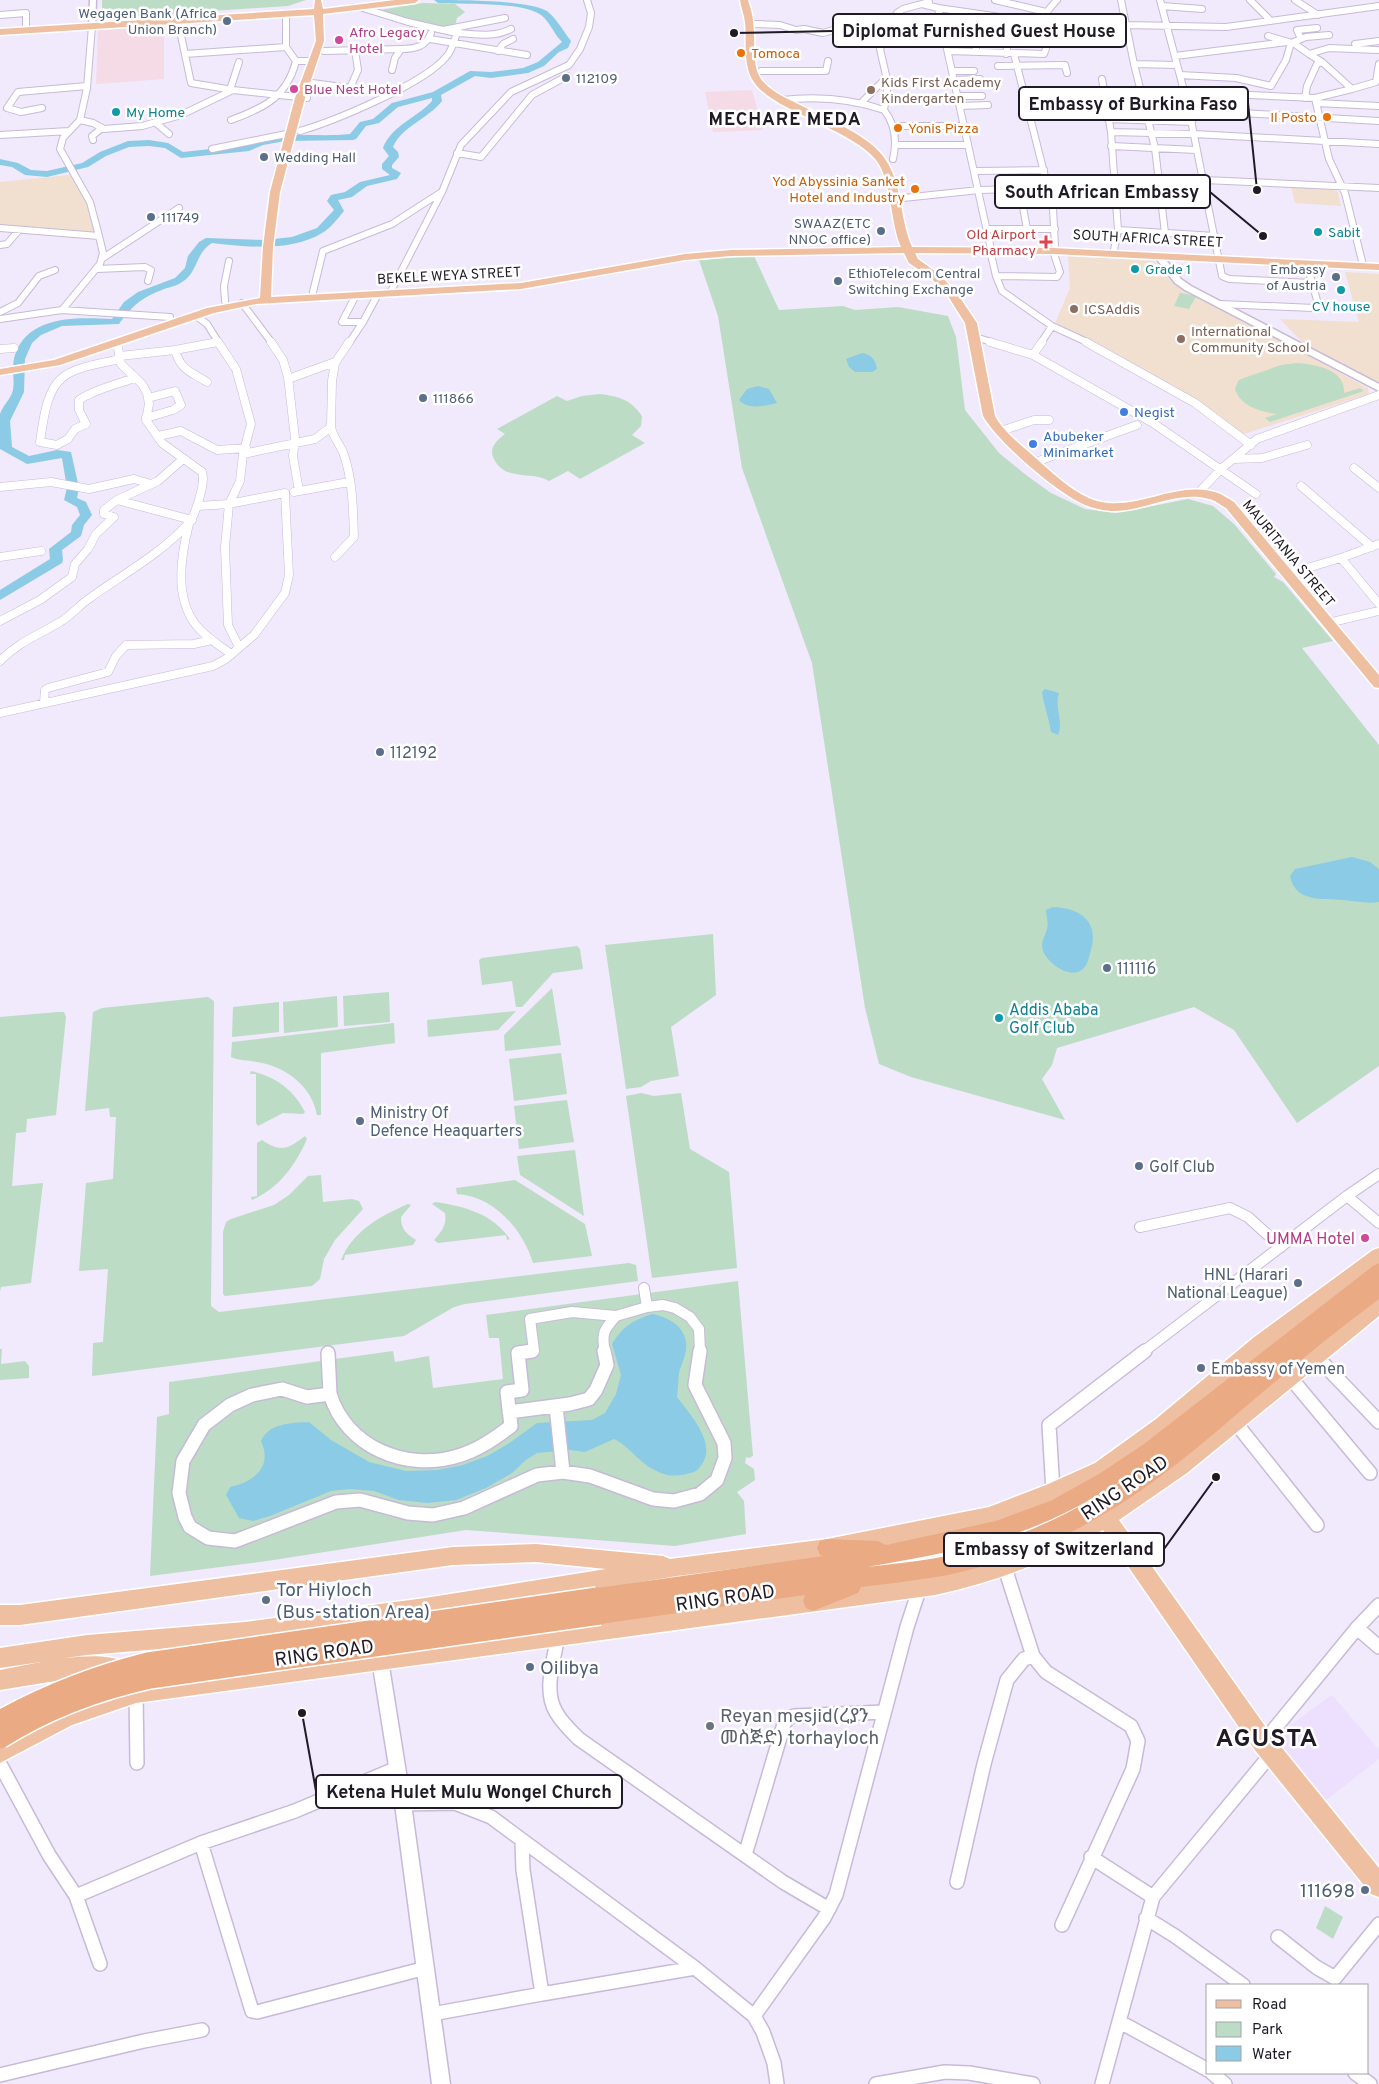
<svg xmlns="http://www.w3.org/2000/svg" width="1379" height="2084" viewBox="0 0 1379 2084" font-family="Overpass,'Noto Sans Ethiopic',sans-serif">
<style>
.built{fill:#ede0fe}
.industrial{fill:#f4dbe6}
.education{fill:#f1e0cf}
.green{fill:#bddcc5}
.water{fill:#8bcbe5}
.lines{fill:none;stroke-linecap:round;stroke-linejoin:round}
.river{fill:#8bcbe5;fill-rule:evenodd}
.minor-far3-casing{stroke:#c7bad8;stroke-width:8}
.minor-far2-casing{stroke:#c7bad8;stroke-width:9}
.minor-far1-casing{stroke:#c7bad8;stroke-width:12}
.minor-casing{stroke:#c7bad8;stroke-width:16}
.tertiary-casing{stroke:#c7bad8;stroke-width:3}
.primary-casing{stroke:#fff;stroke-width:3}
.trunk-casing{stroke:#fff;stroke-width:3}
.minor-far3{stroke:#fff;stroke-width:6}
.minor-far2{stroke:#fff;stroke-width:8}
.minor-far1{stroke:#fff;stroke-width:10}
.minor{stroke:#fff;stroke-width:13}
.tertiary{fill:#fff;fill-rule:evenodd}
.primary{fill:#efbfa2;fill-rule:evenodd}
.trunk{fill:#eaaa83;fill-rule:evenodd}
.trunk-bridge-casing{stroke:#fff;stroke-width:24;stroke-linecap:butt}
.trunk-bridge{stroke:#eaaa83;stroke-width:21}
.service-dot{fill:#5c6f8a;stroke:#fff;stroke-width:2}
.hotel-dot{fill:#d1479c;stroke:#fff;stroke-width:2}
.food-dot{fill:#e8710a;stroke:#fff;stroke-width:2}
.education-dot{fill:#8d6e63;stroke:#fff;stroke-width:2}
.culture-dot{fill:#0f9aa8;stroke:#fff;stroke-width:2}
.health-dot{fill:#e0444e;stroke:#fff;stroke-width:2}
.shop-dot{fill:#3f7fe0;stroke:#fff;stroke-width:2}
.worship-dot{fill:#6b7280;stroke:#fff;stroke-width:2}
.labels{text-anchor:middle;stroke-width:5;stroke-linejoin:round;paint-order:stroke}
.far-service-label{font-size:14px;fill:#4e5e75;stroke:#fff;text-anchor:start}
.far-hotel-label{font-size:14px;fill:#b23c85;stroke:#fff;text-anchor:start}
.far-food-label{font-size:14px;fill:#c56008;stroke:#fff;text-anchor:start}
.far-education-label{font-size:14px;fill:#785e54;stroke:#fff;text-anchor:start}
.far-culture-label{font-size:14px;fill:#0d838f;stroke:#fff;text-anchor:start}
.far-health-label{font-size:14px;fill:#be3a42;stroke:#fff;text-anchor:end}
.far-street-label{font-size:14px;fill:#1f1a25;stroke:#fff}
.far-shop-label{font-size:14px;fill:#366cbe;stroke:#fff;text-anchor:start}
.service-label{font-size:16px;fill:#4e5e75;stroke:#fff;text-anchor:start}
.culture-label{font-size:16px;fill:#0d838f;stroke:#fff;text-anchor:start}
.hotel-label{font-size:16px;fill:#b23c85;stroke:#fff;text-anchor:end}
.far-district-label{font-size:18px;font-weight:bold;letter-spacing:1px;fill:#1f1a25;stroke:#fff}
.near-street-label{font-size:19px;fill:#1f1a25;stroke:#fff}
.near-service-label{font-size:19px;fill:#4e5e75;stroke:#fff;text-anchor:start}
.near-worship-label{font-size:19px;fill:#5b616d;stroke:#fff;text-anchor:start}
.near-district-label{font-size:25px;font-weight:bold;letter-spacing:1px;fill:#1f1a25;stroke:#fff}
.leader{fill:none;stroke:#1f1a25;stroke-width:2}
.callout-dot{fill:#1f1a25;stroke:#fff;stroke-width:2}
.callout{fill:#fff;stroke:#1f1a25;stroke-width:2}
.callout-label{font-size:18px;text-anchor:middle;font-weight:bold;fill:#1f1a25}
</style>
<rect width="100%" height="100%" fill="#f1e9fc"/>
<path class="built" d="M1332 1695 1379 1750V1759L1326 1800 1274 1737Z"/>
<path class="industrial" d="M164 23V79L96 84 98 28Z
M752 90 763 130 713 132 705 92Z"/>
<path class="education" d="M70 175 90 207 94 233 0 227V182Z
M1291 187 1331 189 1338 192 1341 206 1295 203Z
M1068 256 1154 261 1171 281 1368 388 1369 394 1241 435 1200 403 1074 332 1054 326 1070 288Z
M1345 272 1379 274V382L1308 348 1280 319 1359 322Z"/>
<path class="green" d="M102 0H306L288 6 107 18 102 16Z
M423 3 455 4 465 12 457 18 455 25 438 28 374 11Z
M754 256 779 310 843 306 855 310 898 307 948 316 956 337 965 410 999 453 1026 475 1051 493 1085 509 1117 513 1188 499 1213 506 1234 524 1276 574 1274 577 1283 582 1333 641 1302 648 1379 745V1066L1297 1123 1234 1030 1194 1007 1057 1048 1052 1065 1042 1079 1065 1120 911 1077 879 1064 865 1008 812 663 742 468 718 316 699 260Z
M1180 293 1196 296 1189 309 1174 306Z
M1296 363C1314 364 1346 369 1344 393L1360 388 1364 391 1270 422 1265 418 1277 414C1261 412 1240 406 1235 389L1238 381 1241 379 1281 365Z
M600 394C620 397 630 399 642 416L641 426 632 435 645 443 580 479 568 471 549 481C533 471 505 482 494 459 488 448 497 440 505 434L497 429 557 396 567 401 582 396Z
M713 934 716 995 671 1027 679 1076 651 1081 641 1087 626 1089 605 945Z
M577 946 580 949 583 969 553 973 522 1007H516L512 981 482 985 479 960 482 958Z
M552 988 561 1045 505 1051 504 1035Z
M389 992 390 1022 344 1026 343 996Z
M337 996 338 1027 284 1033 283 1002Z
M208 997 214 1001 211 1306 219 1312 629 1263 636 1265 638 1281 465 1304 454 1307 404 1336 92 1376 93 1343 103 1342 108 1269 79 1271 86 1183 113 1179 116 1117H110L109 1108 85 1111 93 1012 102 1008Z
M279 1002V1032L232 1037 233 1007Z
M516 1011 498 1030 428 1037 427 1020Z
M58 1012H64L66 1017 56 1115 27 1119 26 1132 16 1133 12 1186 43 1183 31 1283 1 1287 0 1292V1017Z
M394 1023 395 1043 321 1053V1115H317C312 1086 285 1066 257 1062 248 1060 240 1061 231 1057L232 1042Z
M561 1053 567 1094 514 1101 509 1059Z
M251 1071C275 1076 294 1090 305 1112L303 1114 283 1113 258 1126 256 1123V1074H250Z
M641 1093 654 1096 681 1093 690 1149 729 1172 737 1268 652 1278 626 1096Z
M567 1100 574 1142 519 1149 514 1106Z
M305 1136 307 1139C295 1166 279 1188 252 1200L251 1197 257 1196V1143L262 1140C281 1153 288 1149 305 1136Z
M575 1150 584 1216 520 1175 517 1156Z
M321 1175 323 1202 352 1199 359 1201 363 1209 335 1240 324 1259 320 1279 312 1286 225 1296 223 1294V1232L226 1222 231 1219 274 1205 289 1195 308 1176Z
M515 1180 585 1224 592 1256 533 1263C523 1230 494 1196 457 1194L456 1188Z
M435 1202C464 1206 493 1214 510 1239L507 1240 506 1235 438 1243 434 1240C442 1231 447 1225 445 1213L432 1204Z
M408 1204 411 1205 401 1217C401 1229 406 1234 416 1240L413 1245 345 1255 344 1260H341C353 1231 380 1216 408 1204Z
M738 1281 753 1456 749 1458 746 1457 745 1463 754 1469 755 1480 737 1492 744 1501 746 1534 675 1546 466 1530 267 1561 150 1576 157 1417 169 1414V1382L393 1351 395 1362 429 1356 433 1388 503 1379 499 1338H489L486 1315Z
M0 1349H2L1 1364 25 1361 29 1366V1378L0 1380Z
M1325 1906 1343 1917 1333 1939 1316 1928Z"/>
<path class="water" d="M862 353C872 355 875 359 877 369L872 372H855L849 367 846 359Z
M758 386 769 389 777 403C765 406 748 410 739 400L747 389Z
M1045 689 1059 693C1054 708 1064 721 1058 735L1051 732C1049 718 1044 706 1042 692Z
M1352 857 1370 862 1379 869V902C1367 904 1355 901 1343 900 1323 898 1295 903 1290 876L1295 869Z
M1053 907C1081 908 1099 922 1091 950 1089 956 1088 964 1084 968 1072 981 1048 964 1043 951 1040 943 1045 936 1047 929 1049 924 1046 915 1046 910Z
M652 1314C670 1317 689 1329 686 1350 685 1358 681 1365 679 1373 678 1380 678 1389 677 1397 689 1413 717 1443 702 1464 699 1468 698 1470 694 1472 685 1475 673 1477 664 1474 639 1466 633 1448 614 1439L585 1452 570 1450 537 1453 526 1460 512 1473 486 1488 456 1500 427 1503 399 1500 374 1491 349 1489 331 1491 270 1516 253 1521 239 1518 226 1495 230 1487C254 1482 273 1467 261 1441 269 1423 291 1423 309 1422L331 1440 369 1462 406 1471 437 1470 463 1465 487 1456 508 1444 537 1423 592 1420 605 1413 616 1394 621 1375 612 1344C623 1326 632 1321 652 1314Z"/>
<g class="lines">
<path class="river" d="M434 0C461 0 526 0 547 11 557 19 564 32 571 41L568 48 559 52 544 66 528 73 491 78 475 76 441 95 442 101C428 119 402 126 393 147L398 152 399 157 392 165V168L401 173 397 179 367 186 352 197 338 200 344 211C338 218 331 228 322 233 291 252 247 247 212 243 195 253 198 273 182 282 177 286 170 287 164 289 141 298 133 305 119 324L62 326 41 335 32 343 25 359 24 392 10 421 12 447 29 456 57 450 71 452 79 488 77 498 86 502 92 515 84 525 81 536 62 550 63 560 62 563 0 600V590L50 559 49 549 71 532 72 525 80 515 77 507 64 500 67 488 62 458 27 464 0 449C0 438 0 424 0 414 3 405 11 399 13 390 15 379 11 367 15 355 28 315 77 317 112 319L124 302 138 292 175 278 185 268 188 256 199 242 206 238 265 240 292 237 317 228 334 210 327 201 331 195 345 192 360 182 390 175 382 169V164L389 156 383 148C392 125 417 118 432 101V98L398 107 379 123 366 126 356 139 353 140 285 141 263 145 249 151 181 158 165 148 149 146 129 147 106 156 88 167 47 177 25 175 12 167 0 165V159L18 163 31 170 47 171 82 163 100 152 128 141 149 140 168 143 183 152 247 145C279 129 315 138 350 134L360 122 373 119 392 103 433 92 470 71 491 72 523 68 538 62 562 42C554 34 550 22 541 15 522 1 462 5 438 3Z"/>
<defs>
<path id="minor-far3" d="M995 0 1046 12
M1121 0 1134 64 1155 148 1165 233
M1160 0 1189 110 1222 276 1229 279 1311 283
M1250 0 1271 21
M1295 0 1318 15
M922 4 938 8 990 245
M1162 6 1202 9
M363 8 408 22 443 30 505 18
M938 8 1041 23
M0 15 26 13V26
M181 16 179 26 191 83 233 90 307 98
M755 24 780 25 796 30 804 29 823 33 847 26 859 30 887 33
M1126 25 1226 27 1379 6
M459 27 457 33C476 34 494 38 511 29
M1268 36 1295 44 1309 54
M922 37H945
M430 39 527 55
M1301 39 1297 30 1317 28
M1355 44 1379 41
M1377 50 1329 48 1309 54 1322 62 1352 89 1376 82 1379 64
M324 51 401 49
M498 51 503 44 513 39
M949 51 1044 54C1054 34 1027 31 1057 0
M976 52V45L981 40
M185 54 286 47
M1006 54 1009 37 1043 41
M1014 54 1053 208 1055 247
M1175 56 1287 42
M296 61H314
M1134 64 1177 65
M998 66 1065 65 1067 73
M392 70 395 58 401 49C415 49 426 47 431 33
M761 71H826L828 61
M952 71H974
M1180 75 1236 78 1271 86 1286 60 1291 43 1306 37 1329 35
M1102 79 1111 132 1118 230 1114 250
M954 80 980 79
M312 83 350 88 358 70 355 50
M350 88 389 93
M230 90 239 62
M1184 92 1315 98 1329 159 1345 193 1362 261
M1104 93 1185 95
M958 96H982
M1305 98 1307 86 1317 64 1322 62
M1315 98 1352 89
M782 100C816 96 852 99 884 110 895 124 897 142 893 159
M861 103 885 79
M1316 103 1379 106
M960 106 988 105
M1106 106 1189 109
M42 108 21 112 7 108 18 92 87 86
M884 110 888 84 880 49 897 13 903 9 929 2
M1189 110 1379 121
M1108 119 1192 122
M80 120 87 88 92 26
M231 120C264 108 287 97 296 61L286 47V13
M156 123 169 134
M893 126H964
M300 131C334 121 424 84 446 57 452 51 454 41 457 33L443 30
M1111 132 1194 134 1379 144
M0 135 69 131
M93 140 92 136 101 129
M896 145H968
M1111 146 1197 150
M212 149 291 133
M457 153 481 157 532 95 567 76
M975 171 1044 170
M1204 180 1379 188
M1032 188H1049
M903 198 979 190 1017 189 1020 191 1027 229
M0 228 99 236 103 253 100 264 62 310
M988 229H1055
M1118 230 1215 236
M99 236 90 202 60 149 63 138 80 120 93 123 104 129 142 126 181 115 233 90
M0 245 7 244 19 230
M990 250 996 276 1002 291 1052 326 1089 343
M103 258 179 208
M97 269 145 267 151 270 148 281
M996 276 1057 277 1060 272 1053 251
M313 292 323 251 392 224 440 193
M390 293 442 192 461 145 511 92 569 65 580 49 589 27 591 13 587 0
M356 295 342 322H363
M225 301 224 286 229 261
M242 303 272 343
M1220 304 1314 308 1318 304 1307 264
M0 312 18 303 39 276 55 270
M195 315 207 324 219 343
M0 319 62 310 170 317
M975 337 995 343
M212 343 218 342
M349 343 363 322 378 294
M1041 343 1052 326"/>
<path id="minor-far2" d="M218 342 236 369 251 424 243 454 240 481 229 504 225 547 228 625 239 647
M271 342 283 360 288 377 295 438 293 456 299 491
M990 342 1033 355 1153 423 1256 494
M1086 342 1195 403 1251 445
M0 349 14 348
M175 350 218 342
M1033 355 1042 342
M120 356 175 350C181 371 190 371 207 382
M119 359C101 364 78 366 63 377 46 390 43 422 40 442L57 445 68 439 75 429 86 424 79 410V400C95 389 116 385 134 378
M288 379 335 362
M146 418 173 410 181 405 175 391 148 398
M1001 431 1034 420H1049
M158 436 181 431 217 450 246 448
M243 454 315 439 331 427
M183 459 158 481 117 500 192 520
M1234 459 1262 458 1307 445
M1036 462 1137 425
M1354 468 1379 488
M1301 486 1372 547
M0 487 51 482 89 489 134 479 151 484
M294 492 349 482
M1199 492 1221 469 1257 439 1379 395
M189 524C181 555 174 597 196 625 205 637 219 645 231 654
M0 557 41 551
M335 557 354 537C353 510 353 481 344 455 341 445 333 438 331 427L332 381 335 363 349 342
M1341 558 1379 604
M1287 574 1341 558 1379 544
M0 621 40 600 72 577 75 564 88 549 96 534 114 517 104 514V510L117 500
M1328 623 1379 611
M0 661C20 641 37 636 60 622 71 616 79 605 90 598 122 575 160 554 187 525 195 518 206 482 202 472L162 443 146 420 149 404 147 393 142 384 121 364 117 343
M44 702 45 690 48 688 108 672 116 656 126 645 194 644 212 640
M0 713 213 666 226 659 254 635 285 593 289 575 285 493 229 504 198 506"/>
<path id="minor-far1" d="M1347 1196 1379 1223
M1140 1227 1230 1208 1248 1217 1281 1247
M644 1288 647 1307 663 1305 675 1308 690 1317 699 1329 700 1352
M522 1352 534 1351 530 1319 572 1312 616 1316 647 1307
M605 1352C601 1333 604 1330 616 1316
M1143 1352 1347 1196 1379 1174"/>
<path id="minor" d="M328 1353 330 1394 307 1397 282 1389 252 1395 230 1405 204 1425 183 1461 179 1493 185 1517 190 1527 208 1538 235 1541 336 1502 360 1500 408 1513 433 1515 464 1508 537 1475 563 1472 590 1476 653 1499 674 1501 700 1494 717 1480 725 1458 724 1443 695 1385 700 1351
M1315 1355 1379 1422
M1289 1376 1370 1473
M330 1394C346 1447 406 1472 458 1456 478 1450 494 1439 511 1426L507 1392 522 1390 518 1353 532 1351
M556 1406 563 1472
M509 1412 570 1404 589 1399 596 1390 607 1365 604 1351
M1235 1422 1317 1525
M1053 1491 1049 1425 1145 1351
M1005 1568 1033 1656 1046 1672 1131 1726 1138 1741 1133 1769 1062 1925
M1357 1628 1379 1647
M558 1636C554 1660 543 1690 556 1712 562 1723 571 1731 579 1739L783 1882 829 1909
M136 1693 137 1763
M1267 1738 1357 1628 1379 1605
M0 1764 49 1855 76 1896 100 1964
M403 1804 455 1803 491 1817 695 1968 754 2016 763 2032 774 2063 777 2084
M522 1841 523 1870 542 1994 695 1968
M201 1843 252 2011 257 2012 426 1968
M745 1855 784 1724 788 1718 794 1716 884 1712
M1091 1857 1153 1897
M957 1882 984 1764 1007 1680 1024 1659 1033 1656
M76 1896 201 1843 295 1811 397 1768
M1146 1918 1175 1936 1243 1985
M1278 1937 1316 1967 1335 1978 1379 1924
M432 2014 542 1994
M754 2016 824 1918 836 1895 907 1627 920 1587
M1120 2022 1208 2070
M1212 2073 1225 2084
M1355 2073 1370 2084
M0 2075 144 2041 202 2030
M876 2084 945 2072 969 2073 1033 2084
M1102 2084 1153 1897 1272 1753"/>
<path id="tertiary" d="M90 0H96L95 26 92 28 89 26Z
M1156 255H1162L1181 279 1191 286 1379 384V391L1185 290 1175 283 1155 257Z
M380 1652 386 1654 388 1660 411 1804 450 2084H432L395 1804 372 1660 374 1654Z"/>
<path id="primary" d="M315 0H321L323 9 395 0H419L415 3 323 14 324 41 305 98 280 192 273 247 271 297 521 283 685 254 731 250 901 247C890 222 892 180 876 160 850 128 768 110 752 79 743 62 747 41 745 22 744 15 741 7 740 0H748C750 7 753 15 753 22 756 39 751 64 761 79 768 89 781 96 792 101 817 114 867 134 883 156 903 182 899 218 912 247L1053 248 1379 264V270L1053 254 915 253 918 259 939 274 956 292 977 323 995 416C1005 434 1025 448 1040 462 1056 476 1076 495 1097 501 1137 512 1177 479 1218 493 1223 495 1229 499 1234 502L1379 675V688L1374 687 1226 508C1220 505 1215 500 1209 499 1177 490 1144 512 1111 511 1100 510 1088 507 1079 502 1052 488 998 442 983 416L965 323 948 296 931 278 909 263 904 253 731 256 685 260 521 289 256 304 214 313 60 365 0 375V369L54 360 207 308 260 298 263 247 270 192 295 98 316 41 314 15 0 35V29L314 9Z
M1379 1248V1265L1267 1350 1170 1431 1109 1475 1060 1497 989 1525 827 1557 677 1576 425 1618 245 1642 87 1655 65 1658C85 1656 107 1654 126 1662L129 1669 126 1676 119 1679 74 1678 0 1690V1670L41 1662 0 1668V1648L87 1635 245 1622 425 1598 606 1569 536 1562 453 1565 20 1625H0V1605H20L453 1547 536 1544 663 1556 670 1559 827 1539 989 1507 1046 1485 1095 1463 1156 1419 1253 1338 1373 1250Z
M1379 1297V1316L1187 1473 1119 1520 1270 1733 1379 1868V1897L1371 1894 1254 1749 1103 1530C1050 1561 996 1582 935 1595L136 1703 72 1725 0 1763V1740L8 1735C47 1713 88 1696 131 1684 161 1676 194 1674 225 1670 286 1661 347 1653 408 1645 472 1637 535 1631 599 1622 667 1612 735 1601 803 1592 876 1582 951 1580 1020 1552 1148 1501 1264 1384 1373 1299Z"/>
<path id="trunk" d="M1379 1263V1299C1337 1330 1297 1363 1258 1396 1201 1445 1143 1496 1075 1530 1032 1551 983 1569 936 1577 911 1581 886 1584 861 1587L858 1593 813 1611 806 1608 803 1601 805 1595 600 1624 593 1621 590 1614 594 1607 590 1605 587 1598 590 1591 597 1588 824 1556 820 1555 817 1548 820 1541 827 1539 878 1541 886 1545 996 1521 1052 1500 1099 1474 1144 1444 1373 1266ZM1145 1465C1083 1510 1012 1544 936 1558 913 1562 890 1564 867 1567 917 1558 968 1550 1017 1533 1063 1517 1105 1493 1145 1465Z"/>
</defs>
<use href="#minor-far3" class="minor-far3-casing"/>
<use href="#minor-far2" class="minor-far2-casing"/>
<use href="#minor-far1" class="minor-far1-casing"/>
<use href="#minor" class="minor-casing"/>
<use href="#tertiary" class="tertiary-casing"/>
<use href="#primary" class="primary-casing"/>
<use href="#trunk" class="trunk-casing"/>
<use href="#minor-far3" class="minor-far3"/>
<use href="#minor-far2" class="minor-far2"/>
<use href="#minor-far1" class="minor-far1"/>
<use href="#minor" class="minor"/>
<use href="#tertiary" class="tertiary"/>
<use href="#primary" class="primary"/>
<use href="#trunk" class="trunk"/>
<defs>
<path id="trunk-bridge" d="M0 1721C47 1695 96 1676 148 1663L597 1598
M0 1738C47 1708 96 1690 150 1678L600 1614"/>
</defs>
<use href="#trunk-bridge" class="trunk-bridge-casing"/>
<use href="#trunk-bridge" class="trunk-bridge"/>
</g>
<g class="service-dot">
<circle cx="227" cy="21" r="5"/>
<circle cx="566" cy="78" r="5"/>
<circle cx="264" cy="157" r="5"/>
<circle cx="151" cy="217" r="5"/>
<circle cx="881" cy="231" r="5"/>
<circle cx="1336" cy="277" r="5"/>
<circle cx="838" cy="281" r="5"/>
<circle cx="423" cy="398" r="5"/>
<circle cx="380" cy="752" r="5"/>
<circle cx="1107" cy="968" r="5"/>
<circle cx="360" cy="1121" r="5"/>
<circle cx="1139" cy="1166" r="5"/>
<circle cx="1298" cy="1283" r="5"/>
<circle cx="1201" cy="1368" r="5"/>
<circle cx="266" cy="1600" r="5"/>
<circle cx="530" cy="1667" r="5"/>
<circle cx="1365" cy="1890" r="5"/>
</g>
<g class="hotel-dot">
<circle cx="339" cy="40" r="5"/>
<circle cx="294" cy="89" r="5"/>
<circle cx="1365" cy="1238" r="5"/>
</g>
<g class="food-dot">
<circle cx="741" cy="53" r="5"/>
<circle cx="1327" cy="117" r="5"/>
<circle cx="898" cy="128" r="5"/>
<circle cx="915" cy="189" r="5"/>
</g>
<g class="education-dot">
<circle cx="871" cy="90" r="5"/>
<circle cx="1074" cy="309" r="5"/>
<circle cx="1181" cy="339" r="5"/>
</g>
<g class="culture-dot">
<circle cx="116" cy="112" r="5"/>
<circle cx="1318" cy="232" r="5"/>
<circle cx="1135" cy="269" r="5"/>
<circle cx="1341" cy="290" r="5"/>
<circle cx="999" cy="1018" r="5"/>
</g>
<path class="health-dot" d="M1043.5 234.5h5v5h5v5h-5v5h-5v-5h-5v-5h5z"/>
<g class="shop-dot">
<circle cx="1124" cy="412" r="5"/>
<circle cx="1033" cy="444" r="5"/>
</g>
<circle class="worship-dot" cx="710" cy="1726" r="5"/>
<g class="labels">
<g class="far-service-label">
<text x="217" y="18" text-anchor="end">Wegagen Bank (Africa<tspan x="217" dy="16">Union Branch)</tspan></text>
<text x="576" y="83">112109</text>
<text x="274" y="162">Wedding Hall</text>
<text x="161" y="222">111749</text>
<text x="871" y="228" text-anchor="end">SWAAZ(ETC<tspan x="871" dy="16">NNOC office)</tspan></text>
<text x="1326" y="274" text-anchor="end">Embassy<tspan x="1326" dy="16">of Austria</tspan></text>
<text x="848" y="278">EthioTelecom Central<tspan x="848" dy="16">Switching Exchange</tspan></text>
<text x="433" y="403">111866</text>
</g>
<g class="far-hotel-label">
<text x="349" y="37">Afro Legacy<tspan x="349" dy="16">Hotel</tspan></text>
<text x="304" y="94">Blue Nest Hotel</text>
</g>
<g class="far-food-label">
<text x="751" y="58">Tomoca</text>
<text x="1317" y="122" text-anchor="end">Il Posto</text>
<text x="908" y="133">Yonis Pizza</text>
<text x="905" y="186" text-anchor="end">Yod Abyssinia Sanket<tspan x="905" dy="16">Hotel and Industry</tspan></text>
</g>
<g class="far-education-label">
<text x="881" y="87">Kids First Academy<tspan x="881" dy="16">Kindergarten</tspan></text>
<text x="1084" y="314">ICSAddis</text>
<text x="1191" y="336">International<tspan x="1191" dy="16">Community School</tspan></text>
</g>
<g class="far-culture-label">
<text x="126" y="117">My Home</text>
<text x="1328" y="237">Sabit</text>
<text x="1145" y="274">Grade 1</text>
<text x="1341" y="311" text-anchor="middle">CV house</text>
</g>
<g class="far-health-label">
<text x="1036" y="239">Old Airport<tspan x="1036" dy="16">Pharmacy</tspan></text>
</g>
<g class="far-street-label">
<text transform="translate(1148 238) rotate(3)" y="5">SOUTH AFRICA STREET</text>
<text transform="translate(449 275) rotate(-3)" y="5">BEKELE WEYA STREET</text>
<text transform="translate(1289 553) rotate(50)" y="5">MAURITANIA STREET</text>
</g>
<g class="far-shop-label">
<text x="1134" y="417">Negist</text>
<text x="1043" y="441">Abubeker<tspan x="1043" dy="16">Minimarket</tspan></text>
</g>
<g class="service-label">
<text x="390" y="758">112192</text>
<text x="1117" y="974">111116</text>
<text x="370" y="1118">Ministry Of<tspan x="370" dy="18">Defence Heaquarters</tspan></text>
<text x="1149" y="1172">Golf Club</text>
<text x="1288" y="1280" text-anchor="end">HNL (Harari<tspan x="1288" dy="18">National League)</tspan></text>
<text x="1211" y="1374">Embassy of Yemen</text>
</g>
<g class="culture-label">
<text x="1009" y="1015">Addis Ababa<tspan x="1009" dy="18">Golf Club</tspan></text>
</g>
<g class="hotel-label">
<text x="1355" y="1244">UMMA Hotel</text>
</g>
<g class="far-district-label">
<text x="785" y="125">MECHARE MEDA</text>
</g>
<g class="near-street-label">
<text transform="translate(1124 1487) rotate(-34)" y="7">RING ROAD</text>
<text transform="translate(725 1597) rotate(-8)" y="7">RING ROAD</text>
<text transform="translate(324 1652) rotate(-8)" y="7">RING ROAD</text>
</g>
<g class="near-service-label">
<text x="276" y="1596">Tor Hiyloch<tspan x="276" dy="22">(Bus-station Area)</tspan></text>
<text x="540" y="1674">Oilibya</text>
<text x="1355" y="1897" text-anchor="end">111698</text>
</g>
<g class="near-worship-label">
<text x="720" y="1722">Reyan mesjid(ረያን<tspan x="720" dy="22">መስጅድ) torhayloch</tspan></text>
</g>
<g class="near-district-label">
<text x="1267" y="1746">AGUSTA</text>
</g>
</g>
<path class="leader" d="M734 33L833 31M1257 190L1248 103M1263 236L1210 192M1216 1477L1164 1549M302 1713L316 1791"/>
<g class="callout-dot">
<circle cx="734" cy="33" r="5"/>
<circle cx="1257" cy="190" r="5"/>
<circle cx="1263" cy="236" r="5"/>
<circle cx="1216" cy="1477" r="5"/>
<circle cx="302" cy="1713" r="5"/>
</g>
<g class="callout">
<rect x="833" y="14" width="293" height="33" rx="5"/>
<rect x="1019" y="87" width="229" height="33" rx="5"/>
<rect x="995" y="175" width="215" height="33" rx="5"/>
<rect x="944" y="1533" width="220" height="33" rx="5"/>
<rect x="316" y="1775" width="306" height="33" rx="5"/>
</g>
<g class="callout-label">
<text x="979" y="37">Diplomat Furnished Guest House</text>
<text x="1133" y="110">Embassy of Burkina Faso</text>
<text x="1102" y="198">South African Embassy</text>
<text x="1054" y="1555">Embassy of Switzerland</text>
<text x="469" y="1798">Ketena Hulet Mulu Wongel Church</text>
</g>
<rect x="1206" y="1984" width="162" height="90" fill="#ffffff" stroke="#a5a3a8"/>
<rect x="1216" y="2000" width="25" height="8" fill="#efbfa2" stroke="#a5a3a8"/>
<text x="1252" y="2009" font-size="15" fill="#1f1a25">Road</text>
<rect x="1216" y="2022" width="25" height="15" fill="#bddcc5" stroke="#a5a3a8"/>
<text x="1252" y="2034" font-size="15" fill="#1f1a25">Park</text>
<rect x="1216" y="2046" width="25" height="15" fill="#8bcbe5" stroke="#a5a3a8"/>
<text x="1252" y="2059" font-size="15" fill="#1f1a25">Water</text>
</svg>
